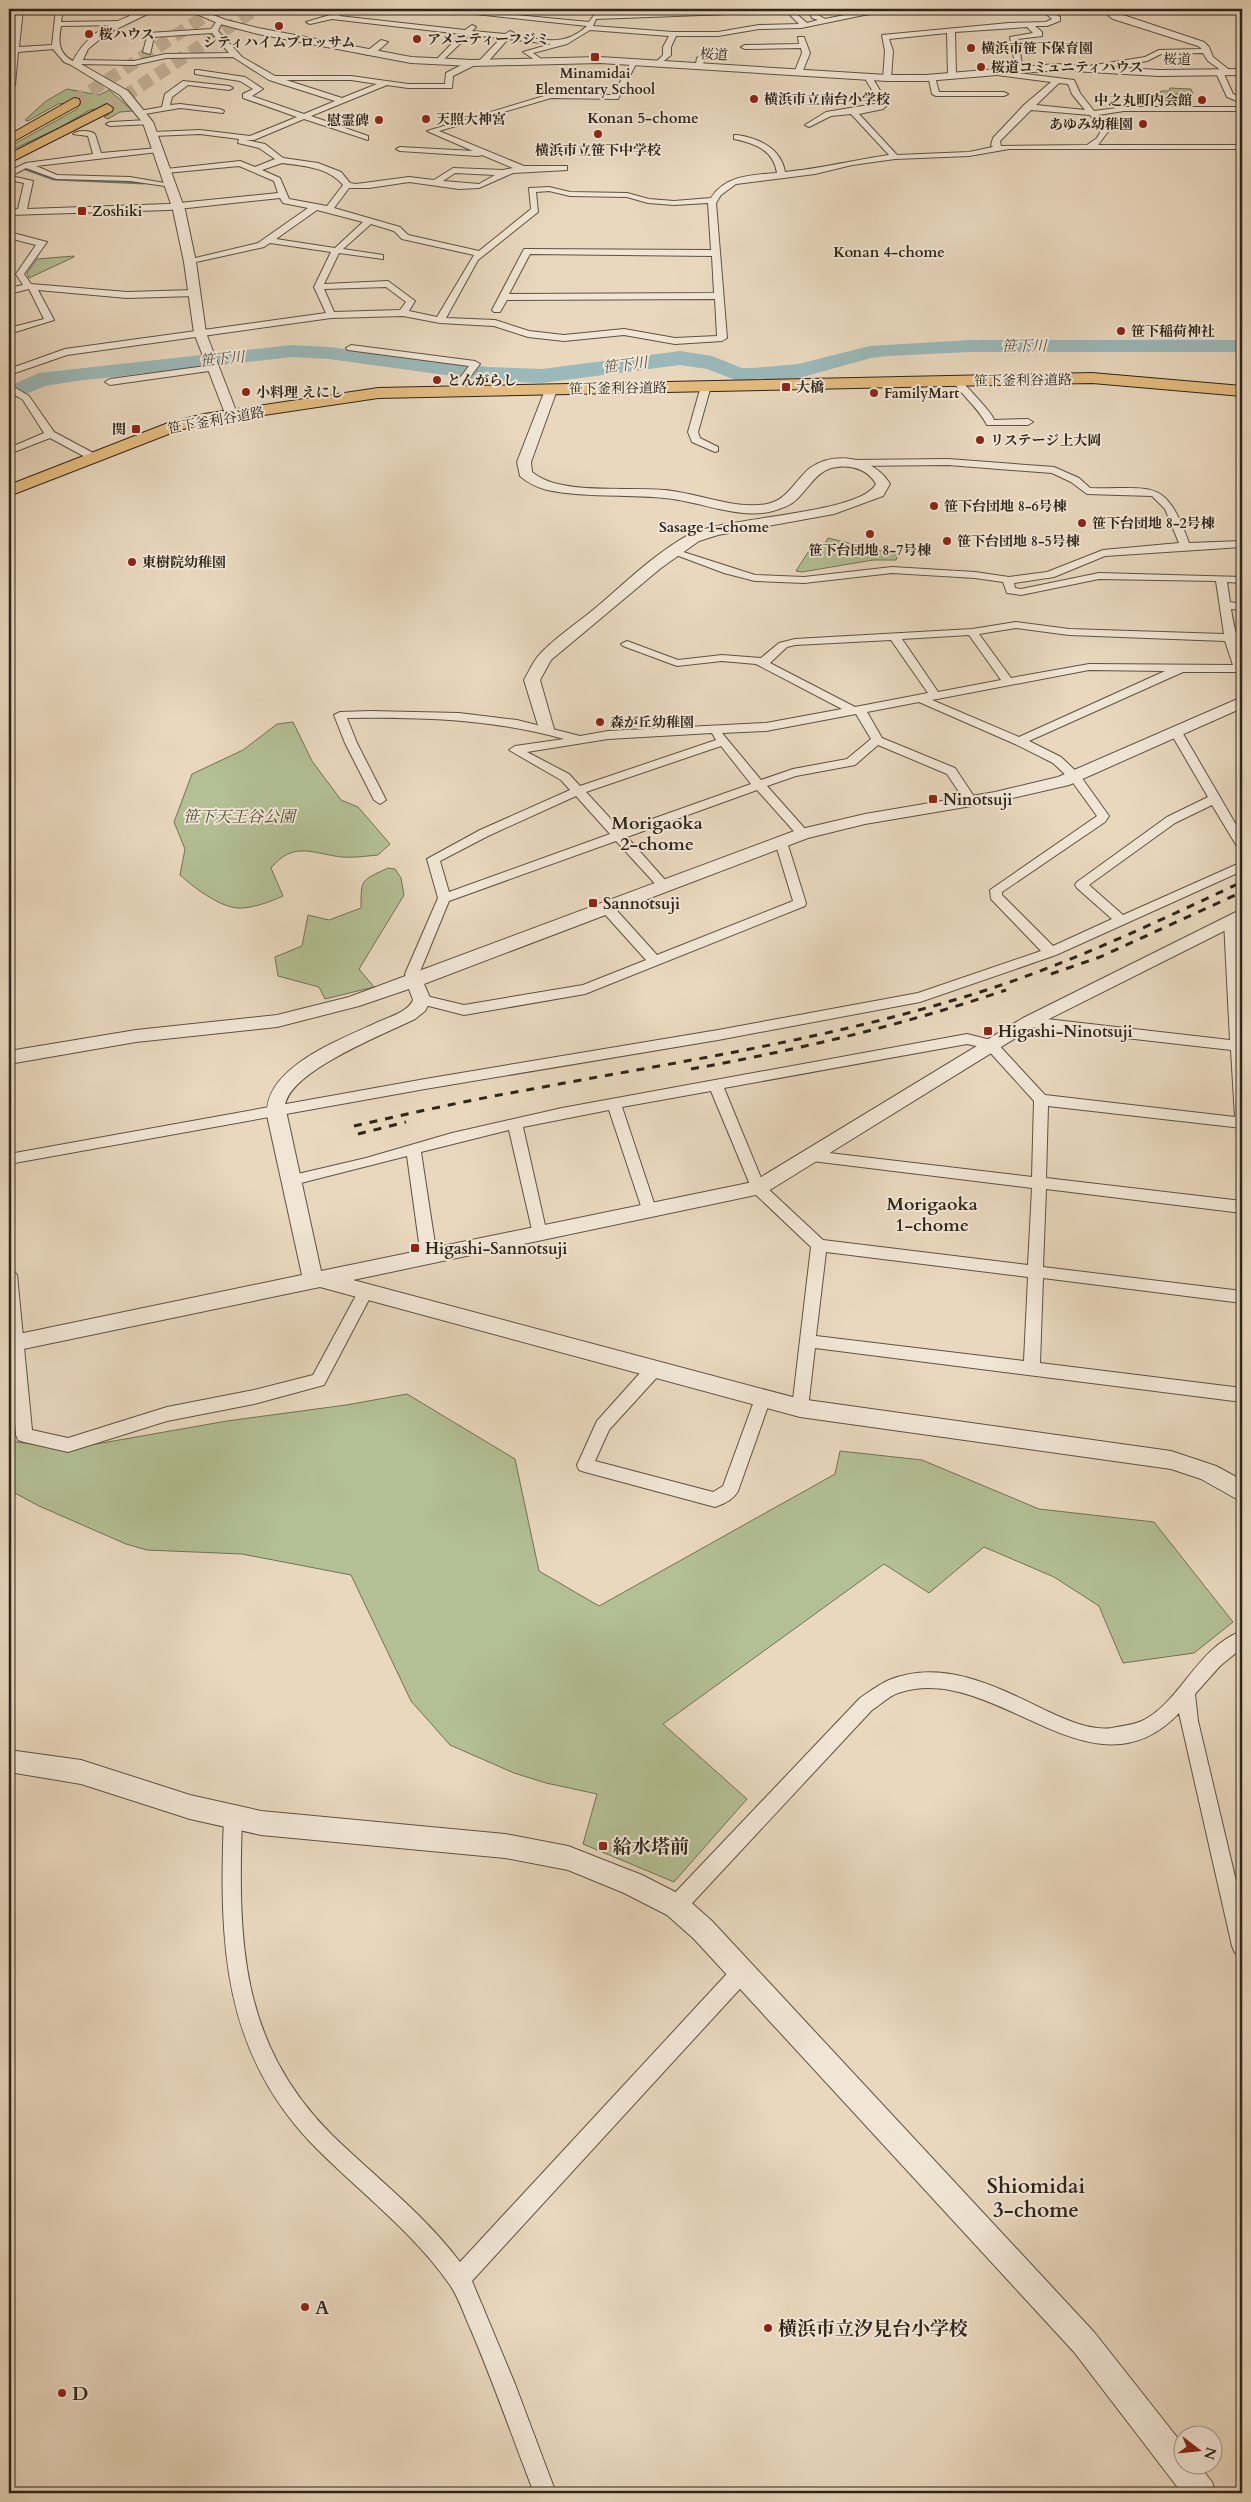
<svg xmlns="http://www.w3.org/2000/svg" width="1251" height="2502" viewBox="0 0 1251 2502" font-family="Cardo,'Noto Serif JP',serif">
<style>
.green{fill:#b3bf94;stroke:#707257}
.lines{fill:none;stroke-linecap:round;stroke-linejoin:round}
.stream{stroke:#6f7d7a;stroke-width:3}
.river{fill:#9bb8ba;fill-rule:evenodd}
.primary-tunnel{stroke:#c4b49d;stroke-width:13;stroke-dasharray:13 7;stroke-linecap:butt}
.minor-casing{stroke:#5d5243;stroke-width:2}
.tertiary-casing{stroke:#5d5243;stroke-width:2}
.primary-casing{stroke:#2e251a;stroke-width:2}
.minor{fill:#f1e6d5;fill-rule:evenodd}
.tertiary{fill:#f1e6d5;fill-rule:evenodd}
.primary{fill:#e4bc7f;fill-rule:evenodd}
.rail{stroke:#2e251a;stroke-width:3;stroke-dasharray:8 8;stroke-linecap:butt}
.poi-dot{fill:#8f2418;stroke:#f1e6d5;stroke-width:2}
.labels{text-anchor:middle;stroke-width:4;stroke-linejoin:round;paint-order:stroke}
.far-poi-label{font-size:14px;font-weight:bold;fill:#2e251a;stroke:#f1e6d5;text-anchor:start}
.far-street-label{font-size:14px;fill:#2e251a;stroke:#f1e6d5}
.far-neighbourhood-label{font-size:15px;font-weight:bold;fill:#2e251a;stroke:#f1e6d5}
.far-water-label{font-size:15px;font-style:italic;fill:#4f514a;stroke:#f1e6d5}
.poi-label{font-size:16px;font-weight:bold;fill:#2e251a;stroke:#f1e6d5;text-anchor:start}
.park-label{font-size:16px;font-style:italic;fill:#4f4c38;stroke:#f1e6d5}
.neighbourhood-label{font-size:18px;font-weight:bold;fill:#2e251a;stroke:#f1e6d5}
.near-poi-label{font-size:19px;font-weight:bold;fill:#2e251a;stroke:#f1e6d5;text-anchor:start}
.near-neighbourhood-label{font-size:21px;font-weight:bold;fill:#2e251a;stroke:#f1e6d5}
</style>
<rect width="100%" height="100%" fill="#e9d8be"/>
<filter id="stains"><feTurbulence type="fractalNoise" baseFrequency=".004" numOctaves="4"/><feColorMatrix values="0 0 0 0 .2 0 0 0 0 .09 0 0 0 0 .02 0 0 0 .5 -.17"/></filter>
<radialGradient id="worn" r=".72"><stop offset=".6" stop-color="#630" stop-opacity="0"/><stop offset="1" stop-color="#630" stop-opacity=".3"/></radialGradient>
<path class="green" d="M1170 88 1191 89 1193 94H1175L1178 101H1158L1161 91H1169Z
M67 89 99 95 109 90 133 111 120 112 108 119 104 117 109 114 107 108 90 110 59 128 9 151V147L77 109 79 102 58 104 28 121 25 120 46 101Z
M74 256V257L29 278 27 273 37 259Z
M828 538 898 555 896 560H873L802 572 796 571 814 543 824 545Z
M293 722 312 761 341 800 358 807 390 844 378 855C366 856 354 858 342 857 313 854 294 840 271 868L283 896C270 902 251 909 237 908 218 906 193 887 180 875L185 849 174 822 192 774 243 750 277 724Z
M388 868 395 869 401 878 404 895 359 969 374 987 325 999 319 987 278 976 275 957 302 946 308 915 329 920 361 908C361 878 361 881 388 868Z
M407 1394 515 1459 539 1571 599 1606 835 1474 840 1451 922 1460 1039 1509 1154 1522 1233 1622 1194 1653 1123 1663 1099 1606 1054 1577 984 1547 929 1593 884 1564 663 1724 747 1799 674 1882 583 1844 597 1794 546 1783 514 1773 450 1745 411 1701 351 1575 242 1554 147 1550 126 1544 39 1506 9 1490V1441L68 1449 227 1421 346 1405Z"/>
<g class="lines">
<path class="stream" d="M23 168 54 179 144 183"/>
<path class="river" d="M969 340H1242V352H969L888 356 871 358 799 378 753 382 738 381 707 369 680 365 542 383 488 381 329 359 292 357 76 381 45 386 9 401V386L39 373 292 345 329 347 488 367 542 369 680 351 712 356 742 368H753L798 364 870 346Z"/>
<path class="primary-tunnel" d="M74 102 216 9
M107 108 256 9"/>
<defs>
<path id="minor" d="M16 9H23L19 47 52 45 56 9H63L61 22 123 21 120 25 61 26C58 42 58 54 75 62L78 60 134 61 165 54 229 53 212 33 154 37 150 54 143 52 148 33 211 29 219 18 223 20 218 31 242 57 275 76H351L408 84H445L446 73 469 61H475V65L453 76 452 88H408L387 85 311 116 368 136V140L304 119 254 140H246L265 144 283 158 318 163 341 172 350 183 356 184 409 177 434 180 453 168 503 170 513 168 482 155 478 156 400 151 396 149 400 147 473 151 427 131 551 94 613 95 632 60H638L618 99 551 98 439 131 524 166H567V170L513 173 479 188 459 189 409 182 369 188H349L334 208 400 227 408 235 479 251 531 209 529 188 549 187 570 192 627 193 649 199 674 201 711 198C725 175 753 175 777 173 774 150 754 143 734 139V135H737C758 138 781 148 785 172 820 169 854 160 889 155L851 114 831 116 809 127 805 125 826 112 880 103 864 77 868 75 872 77 888 104 883 109 859 114 897 155 969 152 993 147 991 145 993 138 1024 105 1051 82 990 74 989 72 993 70 1074 80 1080 93 1094 111 1124 107H1242V111H1124L1098 115 1110 129 1098 145H1242V149H1009L969 156 895 159 852 165 815 174 736 184 721 195 716 203 727 338 722 341 675 344 624 335 564 341 528 337 494 326 440 323 403 316 331 318 67 355 9 375V369L65 349 326 313 314 287 331 252 270 243 264 247 187 264V260L258 243 308 208 283 203 280 198 169 210 9 215V210L18 209 24 183 9 180V171L26 163 93 154 88 136 73 134C78 130 90 130 95 134L101 153 158 148 162 150 158 152 36 166 57 175 130 177 176 185 172 187 130 181 56 179 26 168 11 176 33 181 27 209 169 204 278 193 274 181 239 166 166 173 162 171 166 169 240 161 255 167 275 159 259 148 238 143 239 139 200 134 153 136 149 134 153 132 200 130 250 136 297 117 243 98V94L253 89 240 81 195 74V70H198L245 77 263 89 252 96 304 114 335 101 269 80 233 57 166 58 134 65 79 64 76 67 64 62 53 49 18 52 15 85 9 87 11 52H9V48H11ZM286 80H351L377 84 342 98ZM1059 83 1068 84 1072 94 1085 110 1036 105ZM1031 110 1090 115 1102 129 1097 138 1087 145 1001 146 1000 141ZM282 163C304 166 328 167 343 185L327 206 289 199 280 178 262 170ZM455 173 495 175 479 184 443 181ZM549 191 570 196 627 197 648 203 674 205 708 203 711 250 524 249 492 310 494 312H500L507 300 715 299 717 336 675 338 624 329 564 335 529 331 495 320 446 318 478 260 538 212 536 192ZM317 210 363 222 335 248 276 239ZM371 224 394 231 402 239 474 255 437 317 409 311 415 301 388 281 324 284 339 253 383 259V255L343 249ZM530 254 712 256 714 293 509 294ZM386 287 406 302 400 310 334 312 324 289Z
M120 9H129L140 16 133 18Z
M252 9H281L263 14Z
M340 9H348L339 16 465 30 472 25 476 27 472 31 505 34 510 31 514 33 512 35C540 39 564 48 587 26L430 9H454L589 22 594 15 728 10 732 12 728 14 596 19 593 26 673 32H718L759 25 799 24 784 9H791L807 23 818 20 812 18 808 9H814L818 15 825 19 864 11 910 9 864 15 801 28 759 29 718 36H676L671 47V55L658 66 654 64 663 55V47L669 36 590 30 567 44 533 53 544 61 540 63 523 52 551 44 508 39 485 65H479V61L501 38 469 35 439 64 435 62 436 60 461 34 332 19 310 24 306 22 330 15Z
M1105 9 1204 42 1209 47 1213 57 1232 72 1228 74 1223 72 1233 94 1242 98V103L1227 97 1216 73 1222 71 1208 61 1203 53 1161 54 1147 61 1086 70 1085 68 1089 66 1145 57 1159 50 1202 49 1198 46 1113 19 1105 13Z
M1049 11 1060 17V21L1047 26H1035L1042 32V36L1018 39 1023 72 1016 70 1010 37 1033 33 1027 27 955 32 956 75 952 77 948 75 947 33 889 39 893 51 891 78 887 80 883 78 885 51 882 35 1009 23 1046 22 1052 19 1045 13Z
M798 37H804L810 53 802 73 798 75 794 73 802 53 801 48 745 49 741 47 745 45 799 44Z
M381 40 388 42 373 55H367V51Z
M701 56 705 58 702 67 695 69 697 58Z
M928 75 935 77 939 92H1004L1008 94 1004 96H936L932 94Z
M183 81 229 86 233 88 229 90 188 85 172 97 170 105 180 104 220 109 224 111 223 113 180 108 139 115V111L162 107 165 94Z
M148 120 152 122 151 124 110 126 106 124 110 122Z
M9 232 47 242 24 274 31 284 127 292 195 290 199 293 195 296 127 298 38 290 54 320 9 334V328L44 319 29 289 9 294V288L23 285 16 274 36 245 9 238Z
M351 345 475 361 480 364 457 394 454 395 449 392 469 366 348 350 346 348Z
M213 365 216 366V370L110 385 105 382 110 379Z
M955 380H961C968 389 993 413 994 420L1028 419 1033 422 1028 425H987C979 409 964 397 953 382Z
M706 383 711 386 698 432 700 438 718 447V451L715 452 692 442 688 432 701 386Z
M9 384 29 396 54 432 97 455V459H89L50 438 9 454V448L44 433 23 400 9 391Z
M948 459 1054 467 1079 478 1090 488C1153 490 1165 476 1189 543L1242 541V547L1105 556 1054 577 1014 583 1015 588 1021 589 1099 573 1242 577V583L1227 582 1230 602 1242 604V610L1231 609C1234 630 1242 651 1242 672H1183L1029 741 1061 757 1079 774 1109 816 1105 822 1002 892V895L1053 946 1112 919 1077 888 1075 885 1077 882 1167 817 1208 797 1170 732 1176 728 1182 732 1242 835V849L1238 848 1212 805 1175 823 1089 885 1123 915 1242 862V871L1056 955 920 1002 718 1040 425 1089 9 1164V1154L425 1079 718 1030 918 993 1041 951 991 899 990 890 1097 816 1071 780 1053 763 1015 744 919 702 867 712 882 738 955 768 977 801 975 804H967L947 774 878 745 855 765 796 776 767 786 807 831 809 834 807 837H799L757 790 627 837 667 882 669 885 667 888H659L616 841 449 901 419 974 421 981 419 984H409L405 974 438 898 427 859 480 830 570 790 561 780 509 750 515 746 564 739C493 719 420 717 347 718L357 743 386 800 380 804 374 800 345 743 334 715 340 712 370 711 459 713 517 720 580 736 608 731 766 723 842 709 756 664 722 661 677 666 623 646 621 644 627 641 678 660 722 655 761 658 779 643 795 639 972 629 1016 622 1069 629 1224 634 1216 581 1099 579 1021 595 1007 593 1003 582 975 578 892 573 804 583 755 581 724 573 668 552 669 550H677L755 575 804 577 892 567 975 572 1009 577 1047 572 1103 550 1179 543 1165 509 1152 496 1087 494 1071 482 1052 473 948 465 851 466 846 463 851 460ZM1016 628 1069 635 1225 641 1233 665 1089 664 1011 678 979 634ZM969 635 1001 680 938 692 902 639ZM891 640 928 693 855 707 770 663 787 647 795 645ZM1089 670 1165 671 1019 737 932 700ZM856 714 871 739 847 759 793 769 761 780 722 733 766 731ZM712 733 716 740 580 786 569 774 527 752 608 739ZM721 746 751 784 621 830 586 792ZM576 796 610 834 449 892 440 861 488 836Z
M781 838 787 842 806 903 805 906 585 994 464 1015 417 1003 415 1000 422 995 464 1005 583 985 646 960 601 910 600 907 606 903 611 904 657 955 793 901 775 842Z
M1230 917 1236 921 1242 1013V1128L1048 1106 1046 1178 1242 1201V1213L1046 1189 1043 1267 1242 1291V1303L1043 1278 1040 1363 1242 1388V1402L815 1348 808 1408 806 1413 800 1415 794 1413 792 1408 811 1247 753 1192 711 1091 622 1107 657 1212 655 1216H645L643 1212 609 1110 523 1127 547 1234 545 1238H535L533 1234 509 1130 421 1152 437 1257 434 1261H424L421 1257 407 1156 289 1186 284 1185 282 1181 284 1177 289 1176 366 1158 452 1133 562 1108 967 1034 995 1041 1045 1095 1235 1117 1231 1050 1029 1027 1022 1022 1029 1017 1230 1040 1224 921ZM967 1044 986 1048 1034 1101 1032 1177 812 1151 807 1152 805 1156 807 1160 812 1161 1032 1188 1028 1265 823 1240 764 1185 724 1088ZM826 1252 1028 1277 1024 1361 816 1336Z
M9 1269 14 1271 17 1275 32 1430 68 1438 167 1407 254 1390 313 1375 360 1288 365 1286 370 1288 373 1292 324 1385 254 1404 167 1421 68 1452 24 1442 18 1440 16 1435 9 1356Z
M654 1363 660 1364 662 1369 660 1374 609 1430 595 1461 713 1492 723 1486 757 1393 763 1391 769 1393 771 1398 738 1491C734 1499 724 1504 715 1507L585 1472 579 1470 577 1465 597 1421 648 1364Z
M1242 1631V1648L1220 1666 1195 1694 1198 1721 1242 1906V1956L1235 1953 1232 1946 1179 1713C1091 1806 995 1660 898 1693 889 1696 880 1705 872 1710L683 1913 676 1916 669 1913 666 1906 669 1899 860 1698C869 1692 878 1685 889 1680 943 1658 998 1687 1047 1711 1066 1720 1091 1731 1112 1728 1121 1726 1133 1725 1142 1721 1181 1702 1196 1648 1242 1631Z
M233 1808 240 1811 242 1817C238 1939 239 2041 331 2134 375 2177 423 2213 460 2262L735 1965 742 1962 749 1965 752 1972 749 1979 472 2281 515 2384 556 2493H534C513 2439 494 2384 471 2330 464 2315 459 2298 450 2285 413 2232 362 2194 317 2149 222 2054 219 1943 224 1817L226 1811Z"/>
<path id="tertiary" d="M146 9H158L106 34 88 49 81 64 128 91 153 122 185 210 196 262 206 333 238 416 232 420 226 416 194 333 184 262 173 210 143 123 120 95 71 65C88 29 112 24 146 9Z
M185 9H198L226 20 258 28 411 57 472 60 600 57 887 75H926L1056 64 1159 70 1242 69V75L1159 76 1056 70 926 81H887L600 63 472 66 411 63 258 34 220 24Z
M551 386 557 390 531 462 532 472C560 496 629 486 665 490 698 493 734 510 767 504 788 500 795 480 810 468 835 450 875 458 890 484L883 496 834 514 718 535 699 541 661 568 551 660 540 680 554 729 552 732H540L524 680C529 672 533 661 540 654 555 638 576 624 593 610 623 585 654 554 688 535 725 516 859 515 876 484 868 470 853 465 837 467 817 469 810 487 797 499 790 506 782 508 773 511 739 520 699 501 664 498 625 494 585 498 547 490 536 487 528 483 520 476L517 462 545 390Z
M1242 697V708L1069 785 995 802 865 824 808 838 424 984 431 1000 425 1011 415 1019C385 1034 289 1071 285 1106L321 1271 753 1182 1023 1018 1242 909V922L1035 1026 765 1193 353 1280 800 1399 1171 1451 1216 1466 1242 1480V1502L1201 1479 1171 1469 800 1417 320 1287 9 1352V1336L302 1275 268 1120C258 1069 342 1039 378 1022 389 1017 408 1012 413 1000L409 989 359 1006 277 1027 136 1042 9 1064V1051L136 1030 277 1015 349 997 797 830 865 814 995 792 1058 777Z
M9 1750 81 1760 190 1795 261 1811 505 1834 568 1846 642 1875 685 1897 712 1921 1094 2332 1184 2446V2464H1198L1212 2482 1216 2493H1182L1074 2352 694 1939 667 1915 624 1893 568 1870 505 1858 261 1835 190 1819 81 1784 9 1772Z"/>
<path id="primary" d="M74 98 79 99 80 102 79 105 9 144V135Z
M107 104 113 108 112 111 9 163V154Z
M1092 373 1242 386V396L1092 383 378 398 204 424 179 430 9 496V485L168 423 204 414 378 388Z"/>
</defs>
<use href="#minor" class="minor-casing"/>
<use href="#tertiary" class="tertiary-casing"/>
<use href="#primary" class="primary-casing"/>
<use href="#minor" class="minor"/>
<use href="#tertiary" class="tertiary"/>
<use href="#primary" class="primary"/>
<path class="rail" d="M1051 974 1100 957 1242 892
M691 1069C798 1050 903 1025 1006 990
M354 1126C411 1113 469 1100 527 1090 670 1063 814 1042 954 1000 1054 971 1148 926 1242 882
M358 1134 406 1122"/>
</g>
<g class="poi-dot">
<circle cx="279" cy="26" r="5"/>
<circle cx="89" cy="34" r="5"/>
<circle cx="417" cy="39" r="5"/>
<circle cx="971" cy="48" r="5"/>
<rect x="590" y="52" width="10" height="10" rx="2.5"/>
<circle cx="981" cy="67" r="5"/>
<circle cx="754" cy="99" r="5"/>
<circle cx="1202" cy="100" r="5"/>
<circle cx="426" cy="119" r="5"/>
<circle cx="379" cy="120" r="5"/>
<circle cx="1143" cy="124" r="5"/>
<circle cx="598" cy="134" r="5"/>
<rect x="77" y="206" width="10" height="10" rx="2.5"/>
<circle cx="1121" cy="331" r="5"/>
<circle cx="437" cy="380" r="5"/>
<rect x="781" y="382" width="10" height="10" rx="2.5"/>
<circle cx="246" cy="392" r="5"/>
<circle cx="874" cy="393" r="5"/>
<rect x="131" y="424" width="10" height="10" rx="2.5"/>
<circle cx="980" cy="440" r="5"/>
<circle cx="934" cy="506" r="5"/>
<circle cx="1082" cy="523" r="5"/>
<circle cx="870" cy="534" r="5"/>
<circle cx="947" cy="541" r="5"/>
<circle cx="132" cy="562" r="5"/>
<circle cx="600" cy="722" r="5"/>
<rect x="928" y="794" width="10" height="10" rx="2.5"/>
<rect x="588" y="898" width="10" height="10" rx="2.5"/>
<rect x="983" y="1026" width="10" height="10" rx="2.5"/>
<rect x="410" y="1243" width="10" height="10" rx="2.5"/>
<rect x="598" y="1841" width="10" height="10" rx="2.5"/>
<circle cx="305" cy="2307" r="5"/>
<circle cx="768" cy="2328" r="5"/>
<circle cx="62" cy="2393" r="5"/>
</g>
<g class="labels">
<g class="far-poi-label">
<text x="99" y="39">桜ハウス</text>
<text x="427" y="44">アメニティーフジミ</text>
<text x="279" y="47" text-anchor="middle">シティハイムブロッサム</text>
<text x="981" y="53">横浜市笹下保育園</text>
<text x="991" y="72">桜道コミュニティハウス</text>
<text x="595" y="78" text-anchor="middle">Minamidai<tspan x="595" dy="16">Elementary School</tspan></text>
<text x="764" y="104">横浜市立南台小学校</text>
<text x="1192" y="105" text-anchor="end">中之丸町内会館</text>
<text x="436" y="124">天照大神宮</text>
<text x="369" y="125" text-anchor="end">慰霊碑</text>
<text x="1133" y="129" text-anchor="end">あゆみ幼稚園</text>
<text x="598" y="155" text-anchor="middle">横浜市立笹下中学校</text>
<text x="92" y="216">Zoshiki</text>
<text x="1131" y="336">笹下稲荷神社</text>
<text x="447" y="385">とんがらし</text>
<text x="796" y="392">大橋</text>
<text x="256" y="397">小料理 えにし</text>
<text x="884" y="398">FamilyMart</text>
<text x="126" y="434" text-anchor="end">関</text>
<text x="990" y="445">リステージ上大岡</text>
<text x="944" y="511">笹下台団地 8-6号棟</text>
<text x="1092" y="528">笹下台団地 8-2号棟</text>
<text x="957" y="546">笹下台団地 8-5号棟</text>
<text x="870" y="555" text-anchor="middle">笹下台団地 8-7号棟</text>
<text x="142" y="567">東樹院幼稚園</text>
<text x="610" y="727">森が丘幼稚園</text>
</g>
<g class="far-street-label">
<text transform="translate(714 54) rotate(3)" y="5">桜道</text>
<text transform="translate(1177 59) rotate(1)" y="5">桜道</text>
<text transform="translate(1023 380) rotate(-1)" y="5">笹下釜利谷道路</text>
<text transform="translate(618 388) rotate(-1)" y="5">笹下釜利谷道路</text>
<text transform="translate(216 420) rotate(-10)" y="5">笹下釜利谷道路</text>
</g>
<g class="far-neighbourhood-label">
<text x="643" y="123">Konan 5-chome</text>
<text x="889" y="257">Konan 4-chome</text>
<text x="714" y="532">Sasage 1-chome</text>
</g>
<g class="far-water-label">
<text x="1024" y="351">笹下川</text>
<text transform="translate(222 359) rotate(-6)" y="5">笹下川</text>
<text transform="translate(625 365) rotate(-7)" y="5">笹下川</text>
</g>
<g class="poi-label">
<text x="943" y="805">Ninotsuji</text>
<text x="603" y="909">Sannotsuji</text>
<text x="998" y="1037">Higashi-Ninotsuji</text>
<text x="425" y="1254">Higashi-Sannotsuji</text>
</g>
<g class="park-label">
<text x="239" y="822">笹下天王谷公園</text>
</g>
<g class="neighbourhood-label">
<text x="657" y="829">Morigaoka<tspan x="657" dy="21">2-chome</tspan></text>
<text x="932" y="1210">Morigaoka<tspan x="932" dy="21">1-chome</tspan></text>
</g>
<g class="near-poi-label">
<text x="613" y="1853">給水塔前</text>
<text x="315" y="2314">A</text>
<text x="778" y="2335">横浜市立汐見台小学校</text>
<text x="72" y="2400">D</text>
</g>
<g class="near-neighbourhood-label">
<text x="1036" y="2193">Shiomidai<tspan x="1036" dy="24">3-chome</tspan></text>
</g>
</g>
<rect width="1251" height="2502" fill="none" stroke="#e9d8be" stroke-width="30"/>
<rect x="10" y="10" width="1231" height="2482" fill="none" stroke="#2e251a" stroke-width="2.5"/>
<rect x="15" y="15" width="1221" height="2472" fill="none" stroke="#2e251a"/>
<g transform="translate(1198 2450) rotate(106)"><circle r="24" fill="#f1e6d5" stroke="#a3998a"/>
<path d="M0-4L9 19L0 12L-9 19Z" fill="#8f2418"/>
<text y="-8" font-size="14" font-weight="bold" text-anchor="middle" fill="#2e251a">N</text>
</g>
<rect width="100%" height="100%" filter="url(#stains)"/>
<rect width="100%" height="100%" fill="url(#worn)"/>
</svg>
